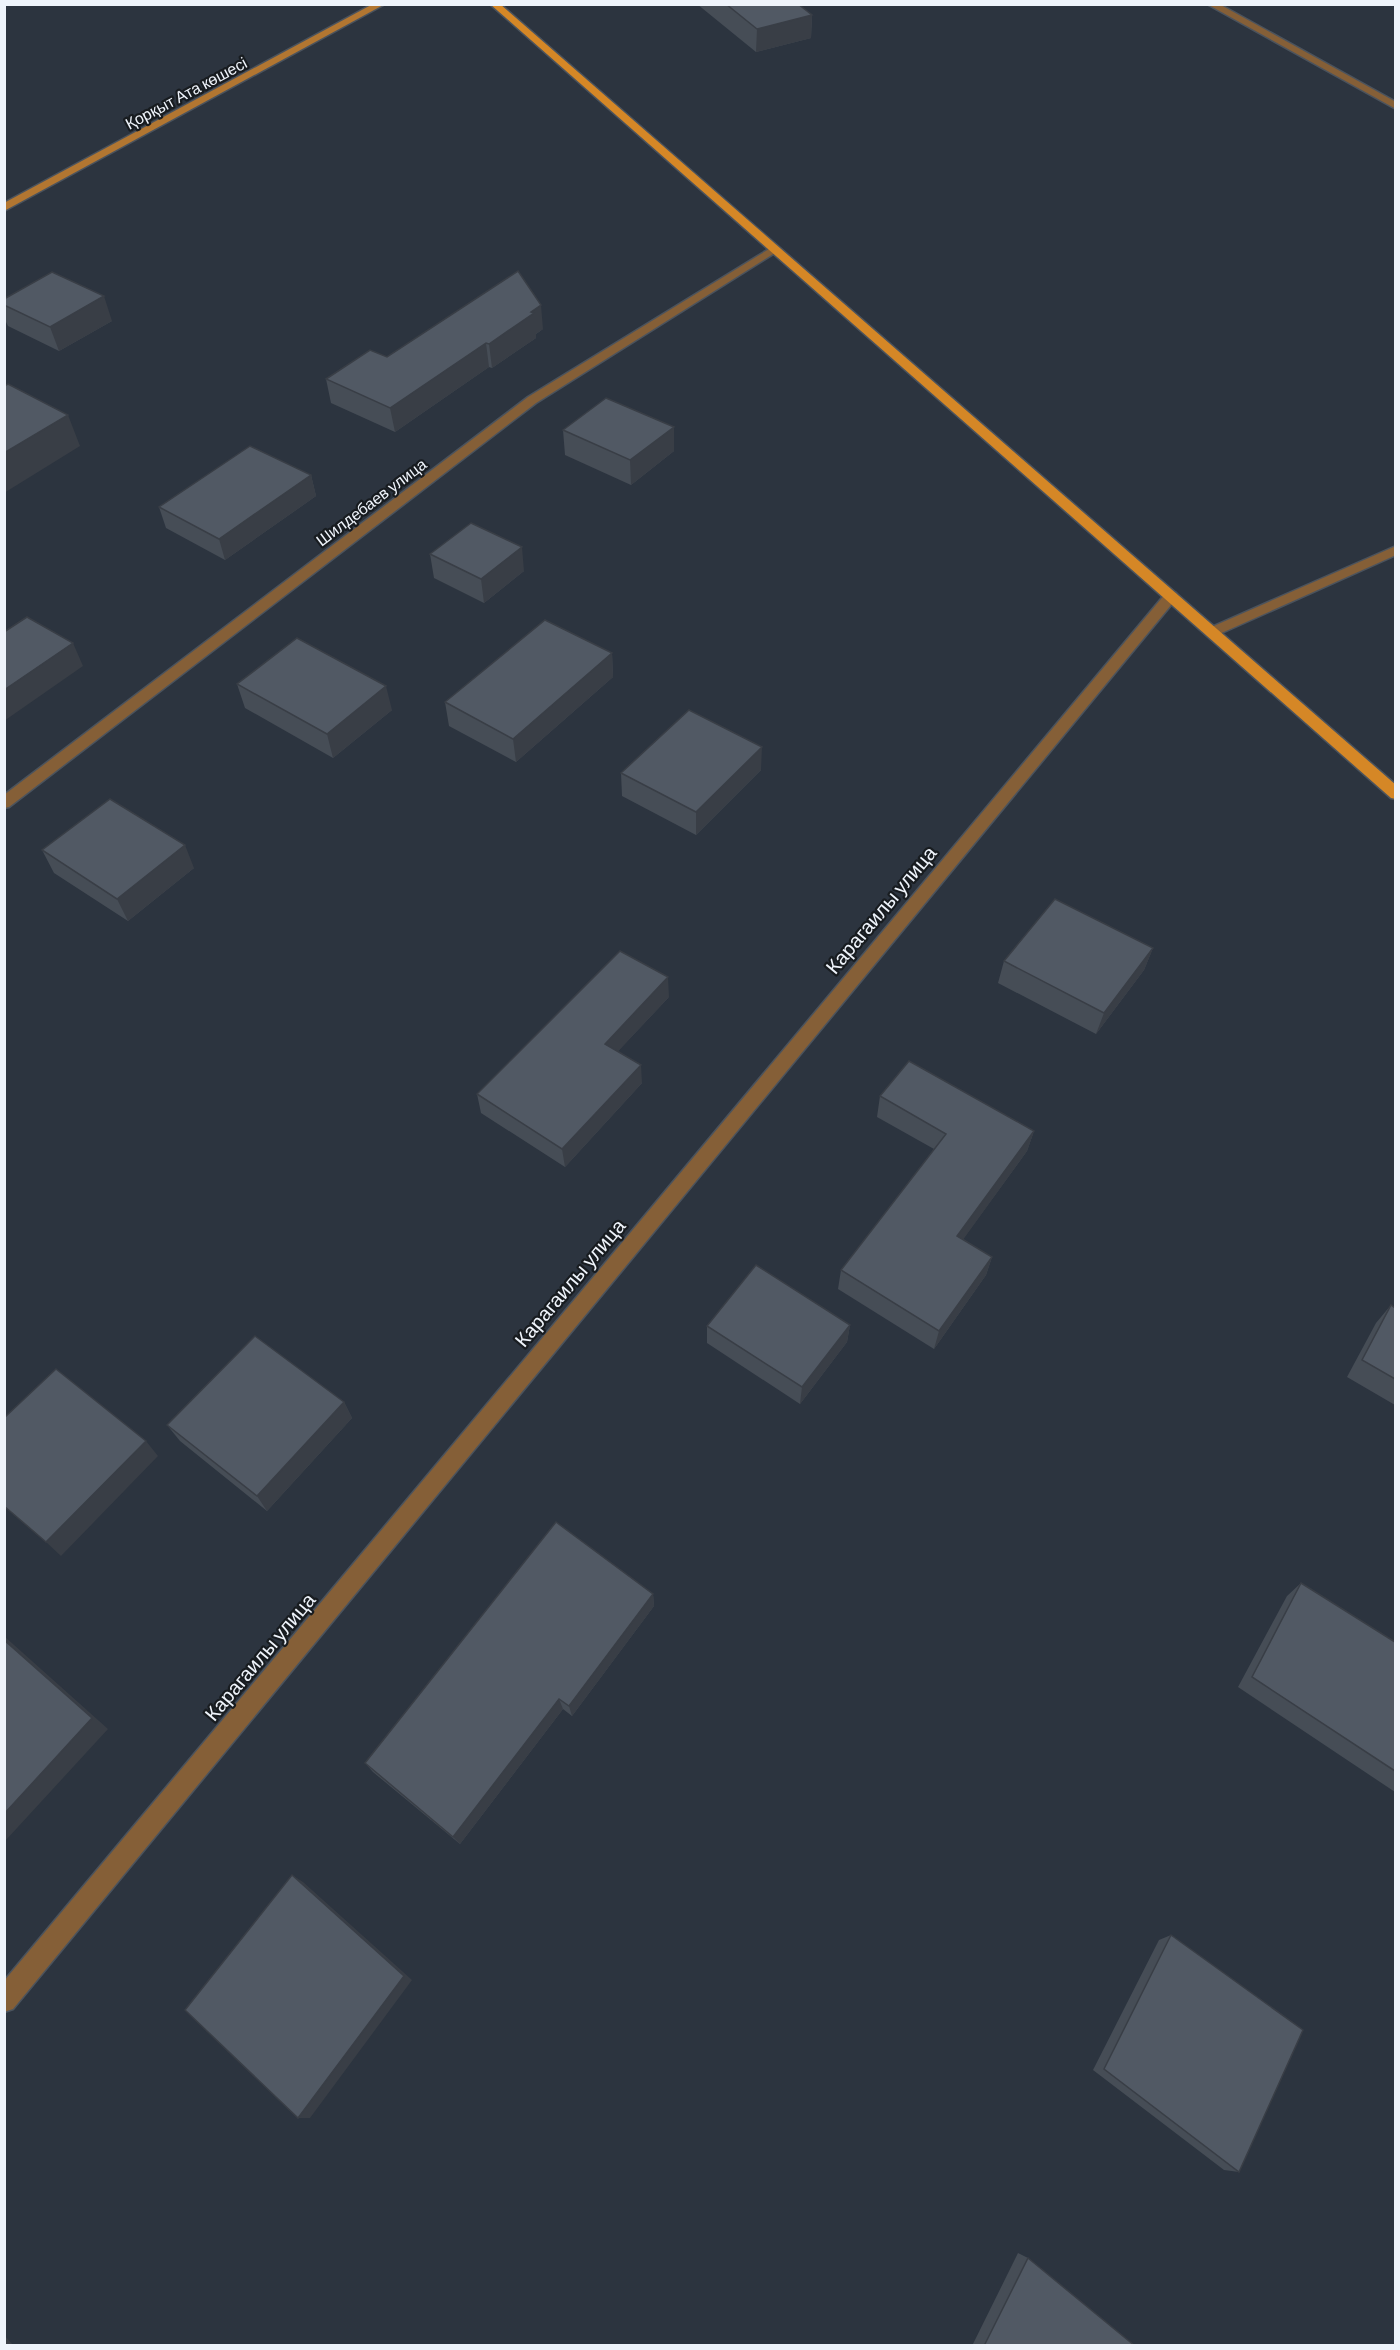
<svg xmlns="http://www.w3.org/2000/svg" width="1400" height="2350" viewBox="0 0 1400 2350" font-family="Barlow,sans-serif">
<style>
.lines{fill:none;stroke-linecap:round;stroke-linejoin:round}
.lane-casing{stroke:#4b535d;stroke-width:3}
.street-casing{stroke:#4b535d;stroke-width:3}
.secondary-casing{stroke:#4b535d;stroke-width:3}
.primary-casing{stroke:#4b535d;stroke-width:3}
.lane{fill:#855f37;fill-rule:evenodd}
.street{fill:#855f37;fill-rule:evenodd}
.secondary{fill:#b27631;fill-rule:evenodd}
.primary{fill:#d58726;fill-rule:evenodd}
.wall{fill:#464d56}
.shaded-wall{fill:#393e46}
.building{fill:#515964;stroke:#393e46;stroke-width:1.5}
.labels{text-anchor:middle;stroke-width:4.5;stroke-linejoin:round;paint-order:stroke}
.far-street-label{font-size:16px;fill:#eff4fb;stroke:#181c20}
.street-label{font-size:20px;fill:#eff4fb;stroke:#181c20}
</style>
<rect width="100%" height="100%" fill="#2c343f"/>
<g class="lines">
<defs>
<path id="lane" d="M1207 4H1219L1396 102V109Z
M1396 546V555L1217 635H1207L1205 632 1207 629Z"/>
<path id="street" d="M774 246 778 247V251L536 403 9 807 4 808V795L528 397Z
M1171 592 1176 593 1178 596 1176 599 13 2009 4 2012V1981L1166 593Z"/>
<path id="secondary" d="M373 4H385L4 211V203Z"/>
<path id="primary" d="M490 4H500L1396 785V799L1391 798Z"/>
</defs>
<use href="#lane" class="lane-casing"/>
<use href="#street" class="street-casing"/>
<use href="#secondary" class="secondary-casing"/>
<use href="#primary" class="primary-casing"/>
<use href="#lane" class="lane"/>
<use href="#street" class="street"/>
<use href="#secondary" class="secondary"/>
<use href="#primary" class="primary"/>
</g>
<path class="wall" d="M697 4H798L812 15 811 38 756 52Z
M4 299 112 321 59 351 8 326 4 318Z
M543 329 536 334V338L492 368 489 367 395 432 331 403 326 379 387 357Z
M674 427V451L631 485 565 455 563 430Z
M311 475 316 496 225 560 166 528 159 507Z
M430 554 524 571 484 603 434 578Z
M612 653 613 677 516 762 449 726 445 702Z
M237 684 392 710 333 758 245 708Z
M761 770 696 835 622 796 621 773Z
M42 850 194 868 128 921 54 873Z
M1153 948 1144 970 1096 1034 998 983 1004 961Z
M669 997 618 1051 642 1083 565 1167 481 1113 477 1094Z
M880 1096 1034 1131 1027 1151 963 1239 992 1257 986 1275 934 1349 838 1289 841 1270 934 1149 877 1117Z
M1391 1305 1395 1308V1405L1347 1377 1376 1323Z
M850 1325 847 1342 800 1404 707 1343V1326Z
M344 1402 352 1418 267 1511 180 1441 167 1425Z
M1301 1583 1395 1642V1792L1238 1687 1287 1596Z
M653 1594 654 1606 572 1716 563 1709 460 1844 373 1772 365 1763Z
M1171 1935 1239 2172 1224 2170 1093 2070 1159 1940Z
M1018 2253 1028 2258 1135 2346H972Z"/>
<path class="shaded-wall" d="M812 15 811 38 756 52 757 29Z
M104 296 112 321 59 351 50 327Z
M541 305 543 329 536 334V338L492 368 489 344Z
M486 343 489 367 395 432 390 408Z
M68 415 80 446 4 493V453Z
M674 427V451L631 485 630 460Z
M311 475 316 496 225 560 219 539Z
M522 547 524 571 484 603 481 579Z
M73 643 83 666 4 721V690Z
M612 653 613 677 516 762 513 739Z
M386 686 392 710 333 758 327 734Z
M762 747 761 770 696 835V812Z
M185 845 194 868 128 921 117 899Z
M1153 948 1144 970 1096 1034 1104 1013Z
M668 977 669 997 607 1063 605 1044Z
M641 1065 642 1083 565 1167 562 1149Z
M1034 1131 1027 1151 952 1255 957 1236Z
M992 1257 986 1275 934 1349 939 1331Z
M850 1325 847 1342 800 1404 802 1387Z
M344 1402 352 1418 267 1511 257 1496Z
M146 1441 158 1456 61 1556 46 1542Z
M653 1594 654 1606 572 1716 569 1706Z
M4 1636 108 1729 6 1840H4Z
M559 1699 563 1709 460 1844 453 1837Z
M292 1875 303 1882 412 1980 310 2118H298Z
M4 2335 14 2346H4Z"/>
<path class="building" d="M726 4H798L812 15 757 29Z
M518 271 541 305 531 312 534 313 489 344 486 343 390 408 326 379 370 350 387 357Z
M52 272 104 296 50 327 4 305V299Z
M8 384 68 415 4 453V386Z
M606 398 674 427 630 460 563 430Z
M250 446 311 475 219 539 159 507Z
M471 523 522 547 481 579 430 554Z
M27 617 73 643 4 690V632Z
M545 620 612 653 513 739 445 702Z
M297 638 386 686 327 734 237 684Z
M689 710 762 747 696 812 621 773Z
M110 799 185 845 117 899 42 850Z
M1055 899 1153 948 1104 1013 1004 961Z
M620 951 668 977 605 1044 641 1065 562 1149 477 1094Z
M909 1061 1034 1131 957 1236 992 1257 939 1331 841 1270 946 1134 880 1096Z
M756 1265 850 1325 802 1387 707 1326Z
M1391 1305 1395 1308V1379L1362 1360Z
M255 1336 344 1402 257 1496 167 1425Z
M56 1369 146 1441 46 1542 4 1506V1418Z
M556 1522 653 1594 569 1706 559 1699 453 1837 365 1763Z
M1301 1583 1395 1642V1771L1252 1677Z
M4 1640 92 1718 4 1814Z
M292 1875 404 1976 298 2118 185 2010Z
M1171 1935 1303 2030 1239 2172 1104 2069Z
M1028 2258 1135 2346H984Z"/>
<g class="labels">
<g class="far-street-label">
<text transform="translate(186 93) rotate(-28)" y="6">Қорқыт Ата көшесі</text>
<text transform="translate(371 502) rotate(-37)" y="6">Шилдебаев улица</text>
</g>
<g class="street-label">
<text transform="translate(881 910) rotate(-50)" y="7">Карагаилы улица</text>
<text transform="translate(570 1283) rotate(-50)" y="7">Карагаилы улица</text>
<text transform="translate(260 1657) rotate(-50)" y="7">Карагаилы улица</text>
</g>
</g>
<rect width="1400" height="2350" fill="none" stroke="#eff4fb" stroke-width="12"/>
</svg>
